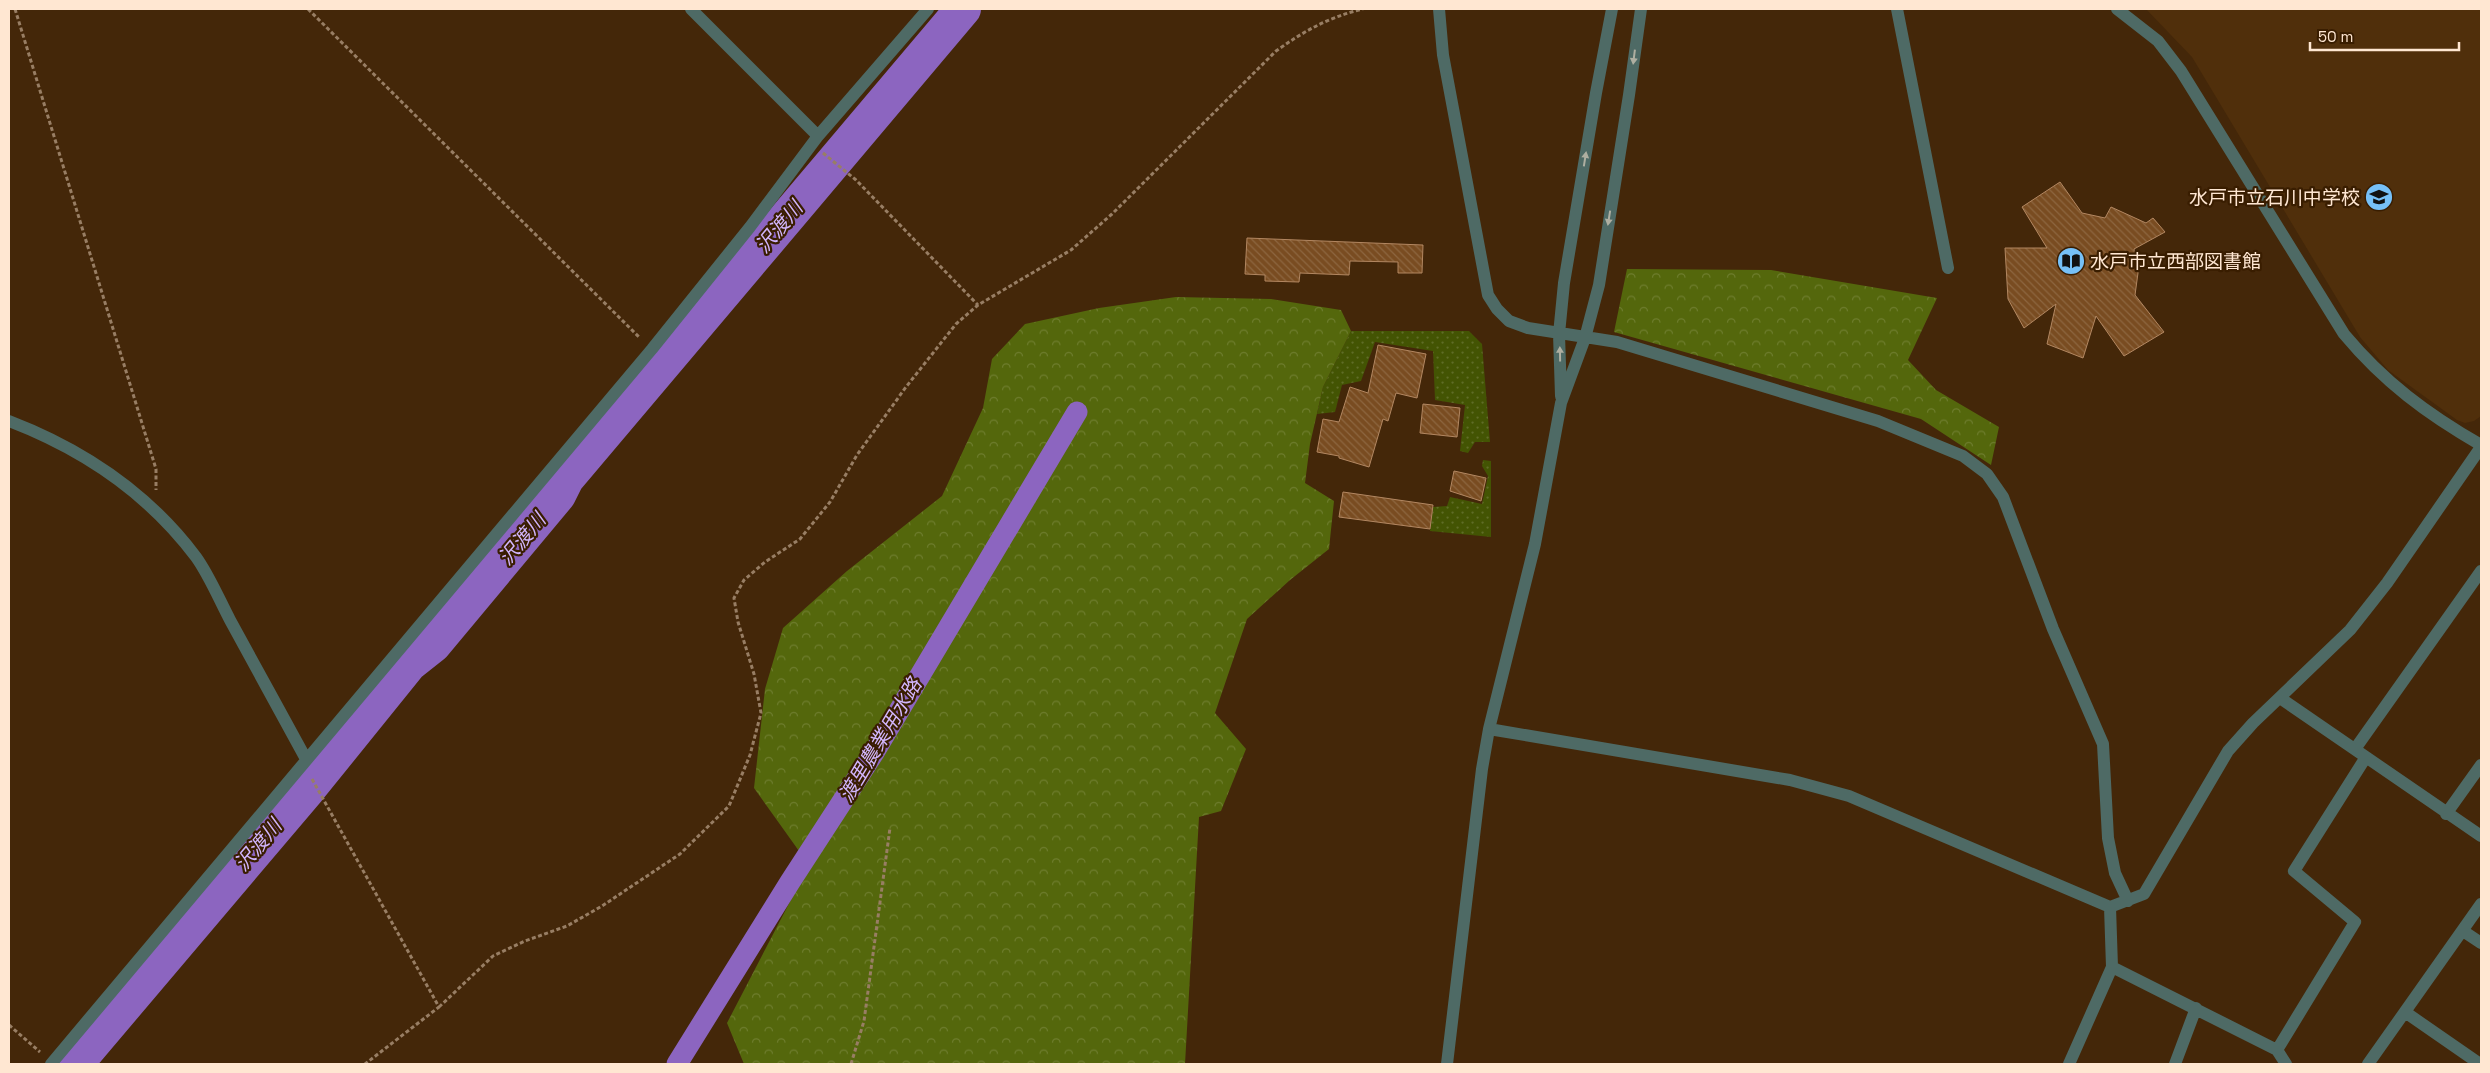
<svg xmlns="http://www.w3.org/2000/svg" width="2490" height="1073" viewBox="0 0 2490 1073" font-family="'Space Grotesk','Noto Sans JP',sans-serif">
<style>
.built{fill:#502f0b}
.grass{fill:url(#grass-dots)}
.forest{fill:url(#forest-crowns)}
.lines{fill:none;stroke-linecap:round;stroke-linejoin:round}
.canal{stroke:#8c65c0;stroke-width:21}
.river{stroke:#8c65c0;stroke-width:36}
.building{fill:url(#building-back-hatch);stroke:#b38761}
.path{stroke:#987e64;stroke-width:3;stroke-dasharray:4 2.5;stroke-linecap:butt}
.minor{stroke:#4e6a65;stroke-width:12}
.oneway{fill:#afafa1}
.labels{text-anchor:middle;stroke-width:4.5;stroke-linejoin:round;paint-order:stroke}
.poi-label{font-size:19px;fill:#ffe7d2;stroke:#391d00;text-anchor:end}
.water-label{font-size:20px;font-style:italic;fill:#d2b6fd;stroke:#391d00}
</style>
<defs>
<pattern id="grass-dots" width="8" height="8" patternUnits="userSpaceOnUse" patternTransform="scale(1.25)"><rect width="8" height="8" fill="#435403"/><path d="M2 2h.1M6 6h.1" fill="none" stroke="#5f6d27" stroke-width="1.8" stroke-linecap="round"/></pattern>
<pattern id="forest-crowns" width="20" height="18" patternUnits="userSpaceOnUse" patternTransform="scale(1.25)"><rect width="20" height="18" fill="#54670c"/><path d="M2 6a3 3 0 1 1 6 0M12 15a3 3 0 1 1 6 0" fill="none" stroke="#6e7d2e"/></pattern>
<pattern id="building-back-hatch" width="6" height="6" patternUnits="userSpaceOnUse" patternTransform="scale(1.25)"><rect width="6" height="6" fill="#794c21"/><path d="M-1 5l2 2M0 0l6 6M5-1l2 2" fill="none" stroke="#8d6640"/></pattern>
</defs>
<rect width="100%" height="100%" fill="#442709"/>
<path class="built" d="M2146 9H2481V416L2474 421 2465 423 2457 420 2388 370 2360 337 2192 57Z"/>
<path class="grass" d="M1351 331H1469L1482 344 1490 442H1475L1468 453 1460 451 1465 405 1435 400 1433 351 1375 342 1361 381 1342 385 1335 412 1317 414 1323 387Z
M1483 460 1491 461V537L1430 531 1433 507 1447 506 1450 497 1482 504 1488 476 1482 466Z"/>
<path class="forest" d="M1627 269 1771 270 1937 298 1908 360 1936 390 1999 427 1991 465 1921 419 1614 332Z
M1176 297 1271 299 1341 310 1351 331 1323 387 1310 444 1305 483 1334 501 1329 549 1290 580 1247 619 1215 713 1246 749 1221 811 1199 817 1185 1064H744L727 1023 809 865 754 788 765 689 783 628 847 571 942 496 983 408 992 359 1025 324 1099 308Z"/>
<g class="lines">
<path class="canal" d="M677 1064 790 882 875 751 1077 412"/>
<path class="river" d="M75 1064 308 789 409 664 433 645 558 495 566 479 963 9"/>
</g>
<path class="building" d="M2060 182 2082 213 2105 218 2111 207 2146 223 2153 218 2165 232 2134 249 2138 273 2135 295 2164 332 2124 356 2096 316 2083 358 2047 344 2056 304 2024 328 2008 299 2005 248H2047L2022 207Z
M1247 238 1423 245 1422 273H1398V262L1350 261 1349 275 1300 273 1299 282 1265 281V275L1245 274Z
M1378 345 1426 354 1417 398 1396 393 1388 421 1383 419 1369 467 1339 458V456L1317 452 1323 419 1339 422 1350 387 1368 393Z
M1423 404 1460 408 1457 437 1420 433Z
M1454 471 1486 478 1481 501 1450 491Z
M1343 492 1433 505 1430 529 1339 517Z"/>
<g class="lines">
<path class="path" d="M15 9 156 469V490
M308 9 640 338
M823 153 856 180 978 305
M312 779 439 1007 365 1064
M439 1007 493 956 525 941 567 926 602 906 680 854 729 806 750 755 761 713 754 674 738 622 734 598 744 580 765 562 800 539 830 502 857 455 906 387 956 324 978 305 1071 250 1112 214 1276 51C1304 31 1329 17 1363 9
M9 1025 40 1052
M851 1064 864 1021 890 828"/>
<path class="minor" d="M691 9 818 136
M1439 9 1443 55 1488 295 1497 309 1509 321 1528 328 1617 342 1878 421 1963 456 1987 474 2003 497 2053 629 2103 744 2108 838 2115 873 2128 901
M1897 9 1948 268
M2117 9 2158 41 2181 71 2344 334C2384 382 2427 414 2481 445
M1561 396 1559 334 1564 283 1596 93 1612 9
M9 421C82 449 148 493 196 557 209 575 219 599 230 620 255 666 281 713 306 759
M2280 698 2481 836
M1489 729 1790 780 1849 796 2110 907 2144 894 2228 751 2253 723 2350 630 2387 583 2481 447
M2355 749 2481 571
M2446 814 2481 765
M2463 931 2481 943
M2112 967 2277 1050 2286 1064
M2405 1012 2480 1064
M2277 1050 2355 922 2294 871 2366 757
M51 1064 652 349 750 227 818 136 928 9
M1447 1064 1482 769 1489 729 1535 544 1561 403 1585 338 1599 285 1629 95 1641 9
M2069 1064 2112 967 2110 907
M2175 1064 2196 1008
M2368 1064 2481 904"/>
</g>
<defs><path id="oneway-solid" d="M-6-.8H1V-3.2L6.5 0L1 3.2V.8H-6Z" transform="scale(1.25)"/></defs>
<g class="oneway">
<use href="#oneway-solid" transform="translate(1634 57) rotate(97)"/>
<use href="#oneway-solid" transform="translate(1585 159) rotate(-81)"/>
<use href="#oneway-solid" transform="translate(1609 218) rotate(99)"/>
<use href="#oneway-solid" transform="translate(1560 354) rotate(-91)"/>
</g>
<defs>
<symbol id="school-disc" viewBox="-11 -11 22 22"><circle r="9.5" fill="#76c0f7" stroke="#391d00"/><path d="M0-5L7-2L0 1L-7-2ZM-4 1L0 2.5L4 1V4Q0 6-4 4Z" fill="#111"/></symbol>
<symbol id="library-disc" viewBox="-11 -11 22 22"><circle r="9.5" fill="#76c0f7" stroke="#391d00"/><path d="M-6-4Q-3-5.5-.7-3.5V5Q-3 3-6 4ZM6-4Q3-5.5 .7-3.5V5Q3 3 6 4Z" fill="#111"/></symbol>
</defs>
<g fill-rule="evenodd">
<use href="#school-disc" x="2363" y="181" width="32" height="32"/>
<use href="#library-disc" x="2055" y="245" width="32" height="32"/>
</g>
<g class="labels">
<g class="poi-label">
<text x="2360" y="204">水戸市立石川中学校</text>
<text x="2090" y="268" text-anchor="start">水戸市立西部図書館</text>
</g>
<g class="water-label">
<text transform="translate(779 227) rotate(-50)" y="7">沢渡川</text>
<text transform="translate(522 539) rotate(-50)" y="7">沢渡川</text>
<text transform="translate(880 740) rotate(-59)" y="7">渡里農業用水路</text>
<text transform="translate(258 845) rotate(-50)" y="7">沢渡川</text>
</g>
</g>
<rect width="2490" height="1073" fill="none" stroke="#ffe7d2" stroke-width="20"/>
<path d="M2310 42v8h149v-8" fill="none" stroke="#ffe7d2" stroke-width="2.5"/>
<text x="2318" y="42" font-size="15" fill="#ffe7d2" stroke="#391d00" stroke-width="4" paint-order="stroke">50 m</text>
</svg>
